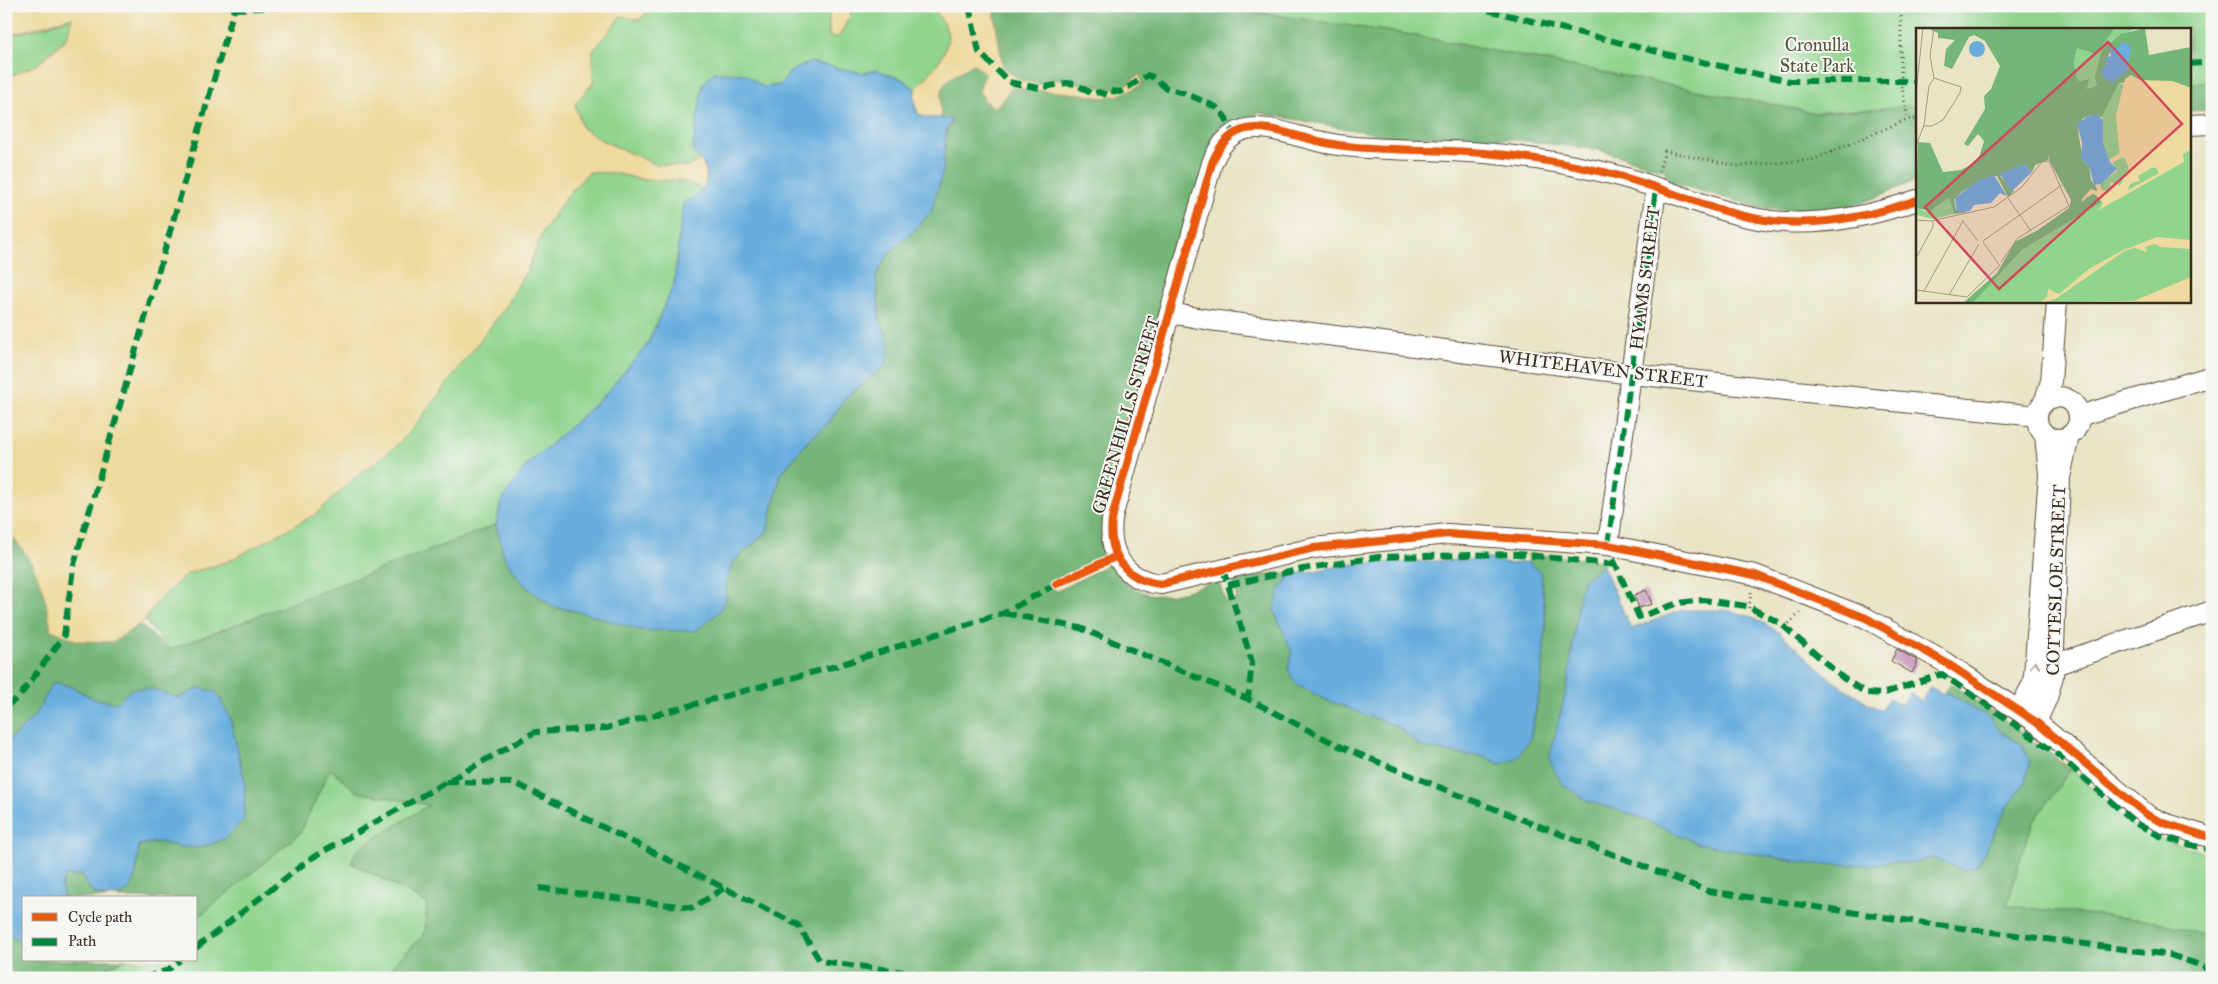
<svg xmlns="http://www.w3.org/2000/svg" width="2218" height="984" viewBox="0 0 2218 984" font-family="'IM FELL Great Primer',serif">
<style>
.green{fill:#90d48d;stroke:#667f56}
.forest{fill:#74b678;stroke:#58704b}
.sand{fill:#eeda9e;stroke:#94825e}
.water{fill:#68adde;stroke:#526c7e}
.building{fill:#c592ba}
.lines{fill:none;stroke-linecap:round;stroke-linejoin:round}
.minor-casing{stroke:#554637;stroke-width:22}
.path{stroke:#554637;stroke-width:3;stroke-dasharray:1 4;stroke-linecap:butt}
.minor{stroke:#fff;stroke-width:20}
.quiet{stroke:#00873e;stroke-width:6;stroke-dasharray:12 6;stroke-linecap:butt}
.cycleway-casing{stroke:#f6f6f2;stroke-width:11}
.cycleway{stroke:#e8590c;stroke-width:8}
.oneway{stroke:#a79f9a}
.labels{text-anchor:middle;stroke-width:4;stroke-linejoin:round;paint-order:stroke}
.park-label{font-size:18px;fill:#50543a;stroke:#f6f6f2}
.street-label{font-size:18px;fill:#3b2a1e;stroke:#f6f6f2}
.inset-road{fill:none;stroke:#a39a82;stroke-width:1}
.view{fill:#d1495b;fill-opacity:0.15;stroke:#d1495b;stroke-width:2.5}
.inset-edge{fill:none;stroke:#3b2a1e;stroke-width:2.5}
</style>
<rect width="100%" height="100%" fill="#f6f6f2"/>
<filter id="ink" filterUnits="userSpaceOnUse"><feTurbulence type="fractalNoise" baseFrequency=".02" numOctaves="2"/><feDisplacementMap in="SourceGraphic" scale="10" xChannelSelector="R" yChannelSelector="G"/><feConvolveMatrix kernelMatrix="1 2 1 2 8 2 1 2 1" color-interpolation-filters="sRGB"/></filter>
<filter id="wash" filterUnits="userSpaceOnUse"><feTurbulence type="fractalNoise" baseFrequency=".0096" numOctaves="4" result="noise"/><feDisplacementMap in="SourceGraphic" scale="20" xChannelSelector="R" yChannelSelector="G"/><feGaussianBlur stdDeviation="1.12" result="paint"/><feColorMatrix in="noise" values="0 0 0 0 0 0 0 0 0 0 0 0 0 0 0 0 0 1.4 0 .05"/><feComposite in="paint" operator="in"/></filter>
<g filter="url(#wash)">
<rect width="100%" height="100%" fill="#e9e4c5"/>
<path class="green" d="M655 6H829V35L849 18 853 6H933C937 14 944 23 947 31 953 50 927 78 915 89L904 80 877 70 863 73 811 62 791 71 780 85 763 87 745 74 701 159 688 167 655 164 605 142 582 128 575 104 593 83 592 51 621 16 639 20Z
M1229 6H2212V82L2189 84V29H1917V106L1815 113 1406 34 1267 14Z
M73 17 67 38 38 64 6 78V36L41 28Z
M589 172 614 173 646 180H680L704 189 692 199 683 203 674 284 647 345 602 398 566 430 501 501 496 525 169 650 145 620 155 604 187 574 229 561 266 539 393 449 414 427 505 308 529 266 543 231 566 197Z
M330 768 357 792 429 805 357 850 351 863 427 903 425 934 396 962 387 978H81L125 960H196V919L300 833Z
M2071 769 2133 828 2158 838 2212 855V938L2156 921 2007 906 2023 849 2034 821Z"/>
<path class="forest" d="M995 6H1229L1267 14 1406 34 1815 113 1917 106V180L1864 202 1823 213 1761 208 1680 185 1663 177 1667 171 1600 150 1510 139 1388 136 1260 113 1243 118 1218 137 1103 526 1104 556 1052 583 1056 592 1111 563C1116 569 1120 576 1126 582 1153 607 1188 591 1218 580L1226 603 1237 599 1233 581 1276 573 1290 575 1279 591 1274 610 1292 653 1288 669 1324 699 1398 727 1421 747 1465 755 1484 756 1500 764 1530 739 1541 683 1546 625 1541 574 1528 562V554L1603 561V566L1593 573 1550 759 1588 801 1631 814 1870 865 1893 861 1907 863 1933 858 1963 871 1977 866 2008 805 2026 783 2023 746 2000 731 1991 719 1945 691 1950 684 2003 719 2071 769 2034 821 2023 849 2007 906 2156 921 2210 937 2212 978H387L396 962 425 934 427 903 351 862 357 850 429 805 357 792 330 769 300 833 196 919V898H118C137 885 138 867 139 845L159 842 180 847 200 688 178 698 153 689 116 703 94 699 72 687 53 682 36 715 6 743V510L169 650 496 525 505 559 526 587 554 607 576 611 726 600V583L733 562 767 531 781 474 806 443 829 423 845 398 871 379 890 344 880 321 876 276 889 253 913 232 943 172 946 132 952 120 941 118C938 81 944 81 974 63L985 74 1012 88 1082 94 1102 98 1142 85 1140 74 1124 87 1108 89 1050 80C1033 89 1017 80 1003 68L995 18Z
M2212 82V110L2189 111V84Z
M81 875 93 893 107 898H64L61 886 65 876Z
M6 932 24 943V960H125L81 978H6Z"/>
<path class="sand" d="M6 6H655L639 20 621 16 593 51V83L575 104 582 128 605 142 655 164 688 167 701 159 707 174 704 189 680 180H646L614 173 589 172 566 197 543 231 529 266 505 308 414 427 393 449 354 478 316 514 229 561 187 574 155 604 145 620 114 642 78 641 51 630C44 588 37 562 6 531V78L38 64 67 38 72 17 6 36Z
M829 6H853L849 18 839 37 829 36Z
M933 6H995V18L1003 68 1023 81 1042 85 1050 80H1061L1108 89 1124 87 1140 74 1142 85 1119 95 1102 98 1082 94 1012 88 995 108 986 102 979 91 985 74 974 64C944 81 938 82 941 118 917 120 913 111 915 89 927 78 953 50 947 31 944 23 937 14 933 6Z"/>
<path class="water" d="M811 62 863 73 877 70 904 80 915 89C911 125 927 116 952 119L946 132 943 172 931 212 913 232 889 253 876 276 880 321 890 344 886 365 845 398 829 423 806 443 781 474 767 532 733 562 726 583V600L718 613 696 631 641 630 576 611 554 607 526 587 505 559 496 525 501 501 525 467 602 398 647 345 674 284 683 203C709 192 716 171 692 152L703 84 714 72 745 74 763 87 780 85 791 71Z
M1490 559 1508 564 1528 562 1541 573 1546 625 1541 683 1530 739 1516 759 1500 764 1484 756 1465 755 1421 747 1398 727 1324 699 1295 683 1288 669 1292 653 1274 610 1279 591 1290 575 1353 564Z
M1603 566 1631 629 1682 610H1726L1755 618 1780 633 1833 681 1881 711 1889 698 1902 705 1910 693 1922 701 1930 687 1942 694 1945 691 1991 719 2000 731 2023 746 2030 763 2026 783 2008 805 1977 867 1963 871 1933 858 1907 863 1893 861 1870 865 1812 864 1700 844 1631 814 1588 801 1562 784 1549 759 1568 683 1579 595 1584 579Z
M53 682 72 687 94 699 116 703 132 689H153L178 698 200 688 216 692 230 717 245 783 244 819 225 839 199 848 180 847 159 842 139 845C136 879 136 906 93 893L81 875 65 877 61 886 64 898H24V943L6 932V743L36 715Z"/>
<g id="blocks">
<path class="building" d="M1646 590 1652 604 1639 608 1634 595Z
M1897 649 1918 661 1912 673 1891 661Z"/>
</g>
</g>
<g filter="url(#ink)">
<use href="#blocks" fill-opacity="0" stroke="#554637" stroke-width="1"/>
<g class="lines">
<defs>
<path id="minor" d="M2189 125 2212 124
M1917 200C1874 215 1830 225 1784 222 1720 218 1664 185 1603 172 1568 164 1530 157 1495 154 1449 149 1402 151 1355 147 1343 146 1330 144 1318 141 1276 132 1234 108 1212 163L1113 514C1106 550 1122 580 1161 584L1314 548 1448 534 1608 545 1755 575 1866 618 1948 664 2036 722 2147 815 2164 823 2212 838
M1170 313 1210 320 1632 374 2037 416
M2037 418a21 21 0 1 1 42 0a21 21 0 1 1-42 0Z
M2044 403 2051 381 2057 301
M2079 416 2212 376
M1608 545 1656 189
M2054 665 2212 611
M2019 710 2032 685 2034 675 2049 474 2045 435
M2036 722 2047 698 2053 676 2060 477 2069 436"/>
</defs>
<use href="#minor" class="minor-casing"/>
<path class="path" d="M1901 6V82L1908 119
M1659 171 1665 151 1737 166 1812 160 1908 119H1917
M1749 608 1751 592
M1785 627 1801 612"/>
<use href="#minor" class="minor"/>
<path class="quiet" d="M969 6 979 52 1009 82 1039 88 1067 83 1076 84 1092 94 1099 92 1107 95 1111 91 1120 92 1148 75 1156 79 1166 88 1187 94 1216 107 1226 118 1227 123 1234 134
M1471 6 1670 55 1789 81H1917
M234 9 317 6
M2189 64 2212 62
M1608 545 1656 189
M1613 559 1639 617 1678 603 1704 600 1747 606 1780 623 1843 678 1866 693 1882 694 1942 674 2057 754 2135 823 2160 836 2212 851
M1223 569 1252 662 1248 699
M1228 585 1303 569 1378 557 1518 554 1616 565
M1004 613 1080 628 1248 699 1339 746 1456 794 1708 891 1938 925 2170 955 2203 966 2212 975
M6 706 19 697 64 636 73 568 235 6
M446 782 515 783 798 925 820 961 920 974 923 978
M539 888 693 908 724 888
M196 948 310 859 535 732 607 728 836 666 1004 613 1056 584
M144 978 168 970 180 960"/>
<defs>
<path id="cycleway" d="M1917 200C1874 215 1830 225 1784 222 1720 218 1664 185 1603 172 1568 164 1530 157 1495 154 1449 149 1402 151 1355 147 1343 146 1330 144 1318 141 1276 132 1234 108 1212 163L1113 514C1106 550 1122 580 1161 584L1314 548 1448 534 1608 545 1755 575 1866 618 1948 664 2036 722 2147 815 2164 823 2212 838
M1056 584 1117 556"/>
</defs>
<use href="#cycleway" class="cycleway-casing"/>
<use href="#cycleway" class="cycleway"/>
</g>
<defs><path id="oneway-chevron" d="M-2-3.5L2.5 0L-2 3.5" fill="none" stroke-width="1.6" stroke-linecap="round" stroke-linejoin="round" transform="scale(1.25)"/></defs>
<use class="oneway" href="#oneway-chevron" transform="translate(2035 665) rotate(-87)"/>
</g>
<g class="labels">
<g class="park-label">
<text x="1817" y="51">Cronulla<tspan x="1817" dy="21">State Park</tspan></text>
</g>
<g class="street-label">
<text transform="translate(1645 278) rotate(-83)" y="6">HYAMS STREET</text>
<text transform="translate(1603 369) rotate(7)" y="6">WHITEHAVEN STREET</text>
<text transform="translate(1126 415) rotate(-74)" y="6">GREENHILLS STREET</text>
<text transform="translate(2056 580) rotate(-88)" y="6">COTTESLOE STREET</text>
</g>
</g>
<g transform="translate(1916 28)">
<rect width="275" height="275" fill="#e9e4c5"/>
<path d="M199 0H220L195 13 181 57 170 61 173 51 163 53 161 50 158 35 161 20 182 22ZM203 55 208 57 200 88 204 125 193 132 187 115 186 89ZM275 119V272L57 275 107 221 223 151 222 148 232 140 243 139ZM205 129 210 130 213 141 204 158 194 155 195 162 185 163 184 156 201 143 196 133ZM33 170 38 186 17 191 0 187V180L9 183 19 180Z" fill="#90d48d"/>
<path d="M11 0H199L180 26 161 20 158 35 161 50 163 53 173 51 171 61 181 57 179 49 186 21 205 6 229 0 233 27 275 19V60L256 53 203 55 186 89 175 87 166 91 162 102 167 133 173 138 175 152 181 160V163L176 164 167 172 178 165 186 174 107 221 57 275H47L81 245 99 214 122 202 153 180 155 172 133 132 134 126 132 132 119 137 116 144 108 136 84 148 98 163 92 169 81 148H75L47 163 38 171 40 182 54 184 38 186 33 170 14 183 0 180 2 114 14 115 27 144 45 142 62 133 68 113 62 106 52 118 48 116 69 81 68 68 75 61 84 38 69 13 58 7 53 9 36 41 28 38 30 21 39 12 22 10V5ZM215 19 209 44 199 51 190 38 193 26 199 20Z" fill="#74b678" fill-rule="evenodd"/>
<path d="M215 47 224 52 256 53 275 60V122L267 126 268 134 181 183 187 176 182 168 175 165 166 174V171L175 161 181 163 180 155 189 165 195 162V154L204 158 213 140 208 128 196 135 193 132 204 125 200 88 209 51ZM239 138 243 145 212 162 214 155 224 153 222 148ZM241 209 275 212V221L244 219 239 216 229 219 231 224 219 220 210 222 138 272 123 275 131 269 132 261 143 266 173 241 205 223ZM275 249V272L268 275H213Z" fill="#eeda9e" fill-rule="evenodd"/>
<path d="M53 21a8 8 0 1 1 16 0a8 8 0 1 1-16 0ZM208 14 215 19 211 43 196 55 187 49 185 43 191 36 189 30 195 28 193 20H201ZM175 87H182L187 92V115L194 134 201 141 185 156 178 157 173 138 165 131 166 115 161 95ZM108 136 116 144 96 163 84 146ZM78 147 91 168 84 165 75 175 58 177 54 183 41 184 39 170 63 152Z" fill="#68adde"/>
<path class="inset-road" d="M0 65 7 0M8 98H16L27 92 44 65 45 59 18 50M0 118 8 97 13 58 18 50 14 28 18 0M92 170 115 203M0 192 15 193 78 179 106 159 126 134 133 133 153 178 102 210 85 234M46 192 62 213M67 213 146 157M67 214 84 238M0 230 17 199V193M0 262 51 269 83 238M8 263 47 193M33 267 63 216"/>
<path class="view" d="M192 14 266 96 83 261 9 179Z"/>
<rect width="275" height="275" class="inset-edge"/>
</g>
<rect width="2218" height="984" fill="none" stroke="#f6f6f2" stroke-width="25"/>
<rect x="22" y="896" width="175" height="65" fill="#f6f6f2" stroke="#aba49d"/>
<rect x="32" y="913" width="25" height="8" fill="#e8590c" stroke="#aba49d"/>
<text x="68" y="922" font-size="15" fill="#3b2a1e">Cycle path</text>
<rect x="32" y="938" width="25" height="8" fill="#00873e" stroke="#aba49d"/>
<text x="68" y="946" font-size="15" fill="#3b2a1e">Path</text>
</svg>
